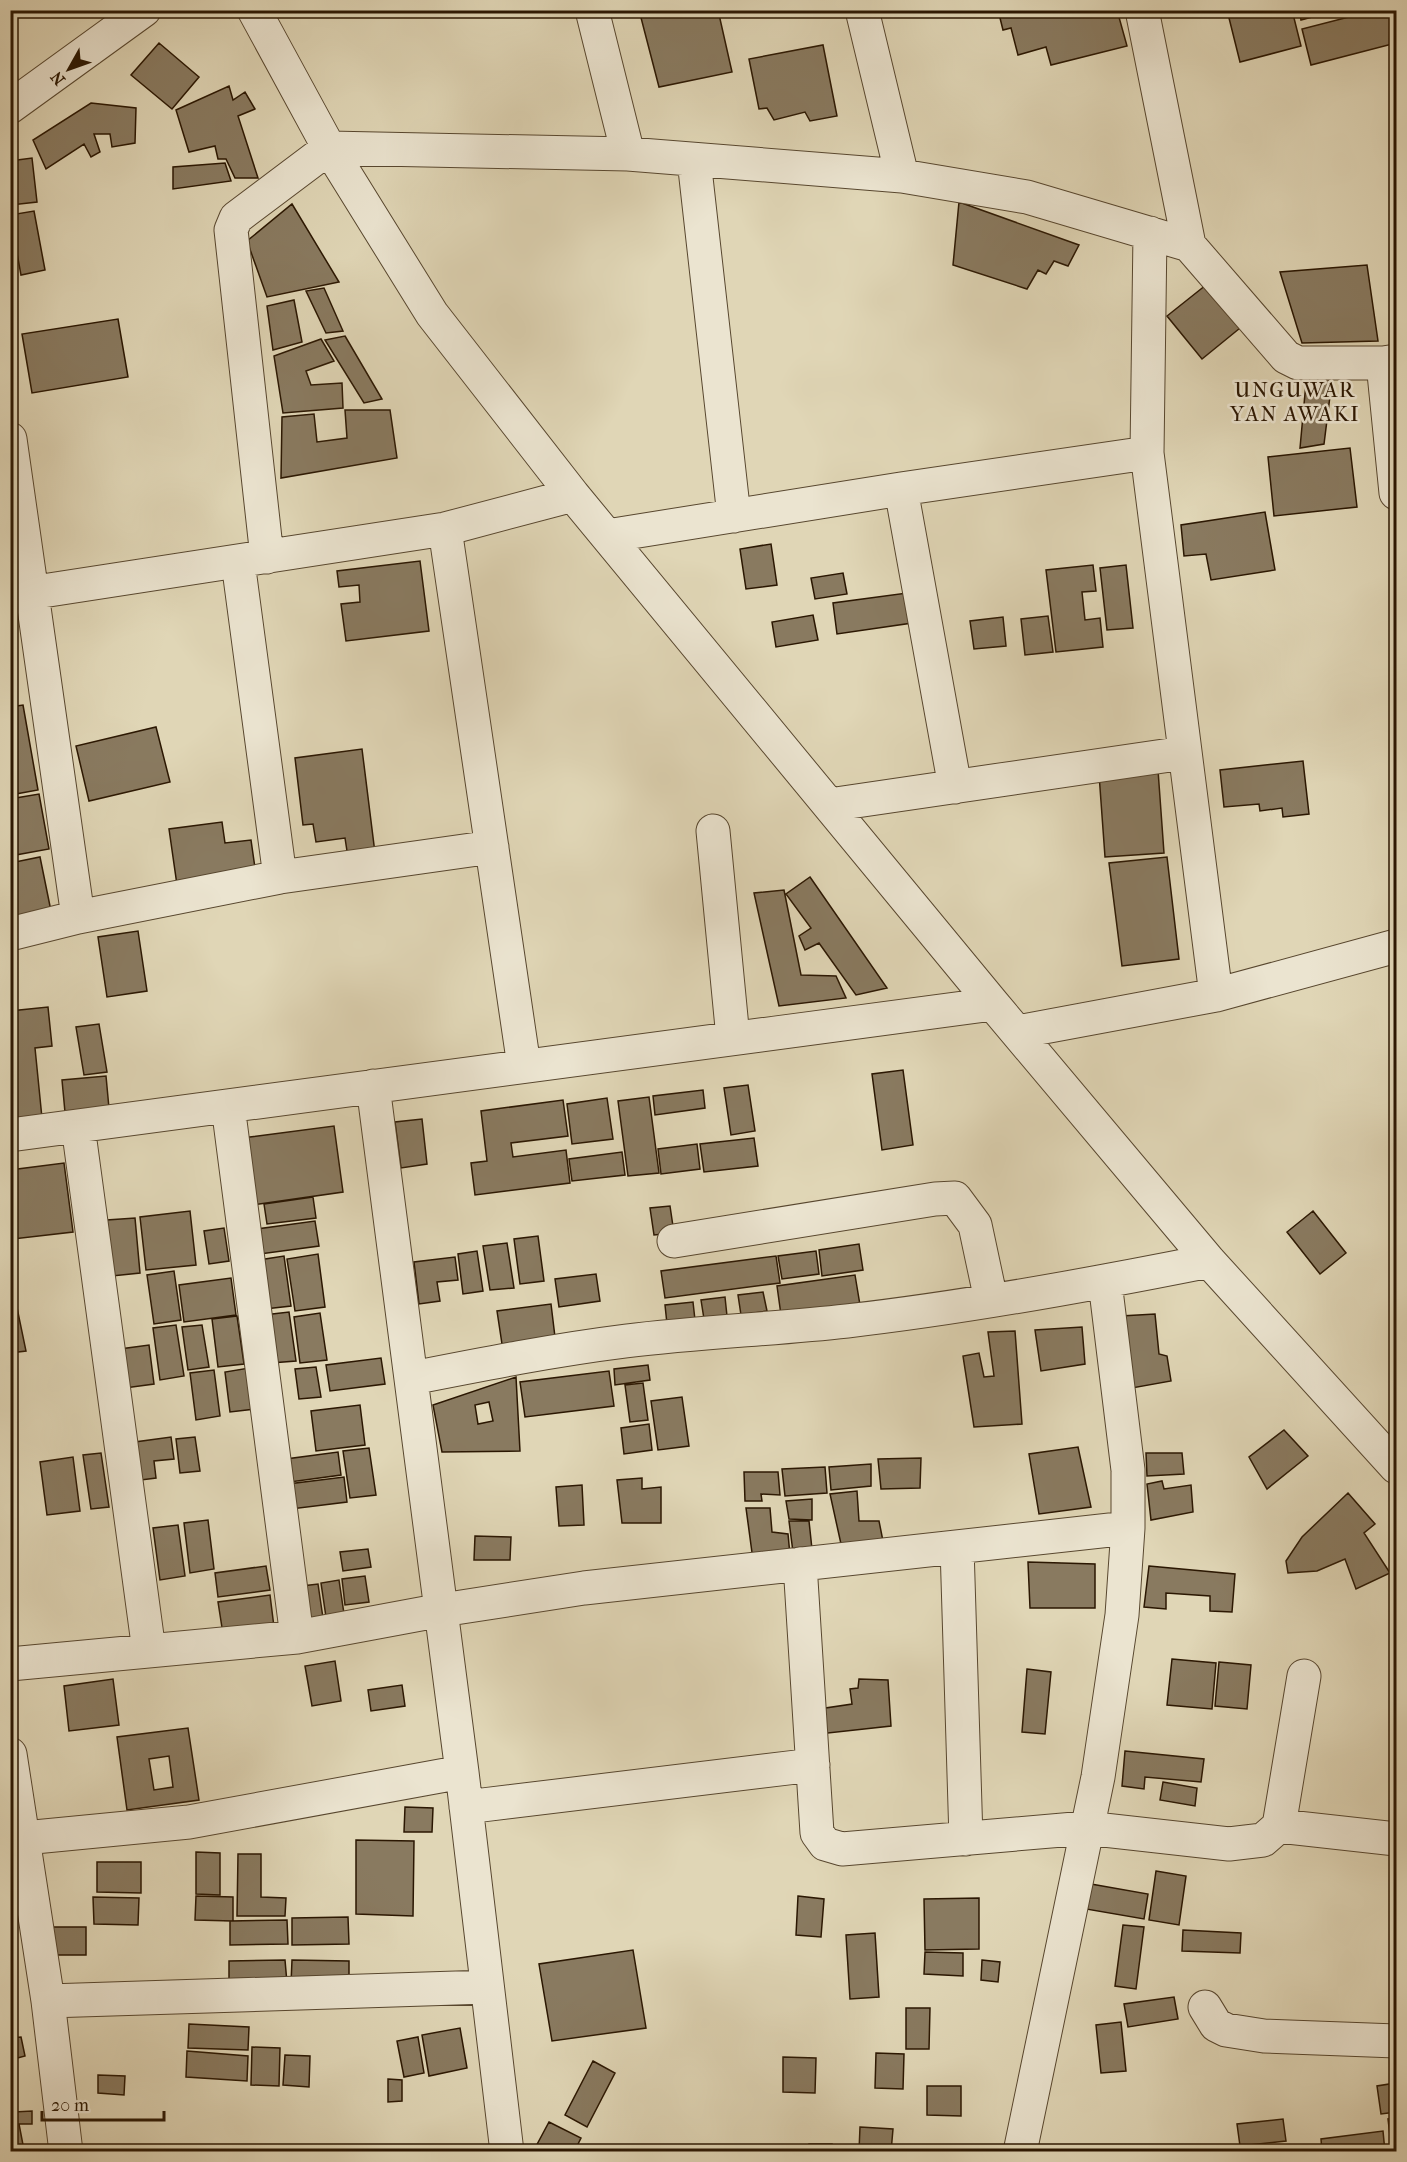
<svg xmlns="http://www.w3.org/2000/svg" width="1407" height="2162" viewBox="0 0 1407 2162" font-family="'IM FELL French Canon',serif">
<style>
.building{fill:#897a60;stroke:#2b1702;stroke-width:1.5;fill-rule:evenodd}
.lines{fill:none;stroke-linecap:round;stroke-linejoin:round}
.minor-casing{stroke:#58472f;stroke-width:35}
.minor{stroke:#ebe4d0;stroke-width:33}
.labels{text-anchor:middle;stroke-width:5;stroke-linejoin:round;paint-order:stroke}
.neighbourhood-label{font-size:21px;letter-spacing:1.5px;fill:#2b1702;stroke:#ebe4d0}
</style>
<rect width="100%" height="100%" fill="#e0d6b6"/>
<filter id="stains"><feTurbulence type="fractalNoise" baseFrequency=".00333" numOctaves="4"/><feColorMatrix values="0 0 0 0 .2 0 0 0 0 .09 0 0 0 0 .02 0 0 0 .5 -.17"/></filter>
<radialGradient id="worn" r=".72"><stop offset=".6" stop-color="#630" stop-opacity="0"/><stop offset="1" stop-color="#630" stop-opacity=".3"/></radialGradient>
<path class="building" d="M639 10H718L732 72 659 87Z
M998 10H1117L1127 46 1051 65 1046 47 1018 55 1011 28 1003 30Z
M1227 10H1292L1301 46 1240 62Z
M1299 10H1338L1301 20Z
M1376 10H1388L1396 43 1311 65 1302 29Z
M159 43 199 77 172 109 131 75Z
M823 45 837 116 810 121 805 112 774 120 767 108 759 109 749 59Z
M229 86 233 100 245 92 255 109 238 116 258 178H235L226 159H218L215 146 189 152 176 110Z
M91 103 136 108 135 143 112 147 110 134H94L100 152 91 157 84 144 46 169 33 140Z
M32 158 37 202 11 205 10 161Z
M225 163 231 181 173 189V167Z
M959 202 1079 245 1068 266 1054 261 1046 274 1038 270 1027 289 953 265Z
M292 204 339 282 267 297 247 241Z
M34 211 45 270 21 275 10 215Z
M1367 265 1378 341 1302 343 1280 272Z
M1211 281 1245 324 1202 359 1167 316Z
M324 288 343 331 326 333 306 291Z
M294 300 302 342 273 350 267 306Z
M118 319 128 377 32 393 22 334Z
M345 336 382 399 364 403 325 340Z
M321 339 334 361 306 371 311 385 342 383 343 408 283 413 274 356Z
M1307 372H1333L1324 444 1300 448Z
M345 410H390L397 458 281 478 282 417 314 414 317 442 347 438Z
M1350 448 1357 507 1274 516 1268 457Z
M1265 512 1275 570 1211 580 1206 554 1184 556 1181 525Z
M771 544 777 585 746 589 740 549Z
M420 561 429 631 346 641 341 604 360 602 359 585 339 587 337 571Z
M1093 565 1096 591 1082 592 1085 620 1100 618 1103 647 1056 652 1046 570Z
M1126 565 1133 628 1107 630 1100 568Z
M843 573 847 594 815 599 811 578Z
M907 593 912 623 837 634 833 603Z
M813 615 818 640 776 647 772 622Z
M1048 616 1053 652 1025 655 1021 619Z
M1003 617 1006 646 974 649 970 621Z
M23 705 38 790 10 795V707Z
M156 727 170 782 89 801 76 746Z
M362 749 376 861 349 864 345 838 316 842 313 824 303 825 295 758Z
M1303 761 1309 814 1283 817 1282 808 1260 811 1259 804 1224 807 1220 770Z
M1158 770 1164 853 1105 857 1099 774Z
M39 794 49 849 10 856V799Z
M222 822 225 843 251 840 256 875 177 885 169 829Z
M40 857 51 911 10 919V863Z
M1167 857 1179 959 1122 966 1109 863Z
M810 877 887 988 856 995 819 943 805 950 799 936 811 928 786 894Z
M784 890 801 975 836 976 846 998 779 1006 754 893Z
M138 931 147 991 107 997 98 937Z
M48 1007 52 1046 35 1048 43 1128 10 1131V1011Z
M99 1024 107 1072 84 1075 76 1027Z
M903 1070 913 1145 882 1150 872 1074Z
M106 1076 110 1119 66 1123 62 1080Z
M748 1085 755 1131 731 1135 724 1088Z
M703 1090 705 1108 655 1115 653 1096Z
M649 1097 659 1173 628 1176 618 1101Z
M607 1098 613 1139 572 1144 567 1104Z
M563 1100 568 1136 511 1143 513 1157 566 1150 570 1183 475 1195 471 1163 487 1161 481 1111Z
M422 1119 427 1164 401 1168 395 1122Z
M334 1126 343 1192 252 1205 242 1138Z
M754 1138 758 1166 704 1172 700 1144Z
M697 1144 700 1169 661 1174 658 1149Z
M622 1152 625 1175 572 1181 569 1159Z
M64 1163 73 1232 13 1239 10 1218V1170Z
M313 1197 316 1218 267 1224 264 1204Z
M670 1206 674 1233 654 1235 650 1208Z
M190 1211 196 1265 146 1270 140 1217Z
M1313 1211 1346 1253 1320 1274 1287 1232Z
M135 1218 140 1273 112 1276 107 1220Z
M315 1221 319 1246 260 1254 257 1229Z
M224 1228 229 1261 209 1264 204 1231Z
M538 1236 544 1281 520 1284 514 1239Z
M507 1243 514 1288 490 1290 483 1246Z
M859 1244 863 1270 822 1276 819 1250Z
M477 1251 483 1291 463 1294 458 1254Z
M816 1251 819 1274 782 1279 778 1256Z
M318 1254 325 1307 295 1311 287 1259Z
M284 1256 291 1306 265 1309 259 1260Z
M776 1256 780 1283 665 1298 661 1271Z
M455 1257 458 1280 437 1282 440 1301 419 1304 414 1262Z
M174 1271 181 1320 154 1324 147 1275Z
M596 1274 600 1301 559 1307 555 1279Z
M855 1275 860 1305 781 1315 777 1286Z
M231 1278 236 1315 184 1322 179 1285Z
M763 1292 767 1311 741 1315 738 1295Z
M725 1297 727 1316 704 1319 701 1300Z
M10 1298H15L26 1351 10 1353Z
M693 1302 695 1320 667 1324 665 1305Z
M551 1304 555 1337 502 1344 497 1311Z
M289 1312 296 1361 271 1363 264 1315Z
M320 1313 327 1360 300 1363 294 1317Z
M1155 1314 1159 1354 1167 1356 1171 1381 1132 1388 1121 1316Z
M237 1316 244 1364 218 1367 212 1319Z
M176 1325 184 1376 160 1380 153 1328Z
M202 1325 209 1367 188 1370 182 1327Z
M1082 1327 1085 1364 1041 1371 1035 1330Z
M1015 1331 1022 1424 974 1427 963 1356 979 1353 984 1377 994 1376 988 1332Z
M149 1345 154 1384 125 1388 120 1349Z
M381 1358 385 1384 330 1391 326 1365Z
M648 1365 650 1380 615 1385 614 1369Z
M316 1367 321 1397 299 1399 295 1369Z
M249 1368 255 1409 230 1412 225 1372Z
M214 1370 220 1416 196 1420 190 1373Z
M609 1371 614 1406 525 1417 520 1382Z
M516 1377 520 1451 442 1452 433 1405ZM489 1402 493 1421 478 1424 475 1405Z
M643 1383 648 1420 630 1422 625 1385Z
M682 1397 689 1446 658 1450 651 1401Z
M360 1405 365 1445 316 1451 311 1411Z
M649 1424 652 1450 624 1454 621 1428Z
M1284 1430 1308 1456 1267 1489 1249 1457Z
M171 1437 174 1459 154 1461 156 1478 141 1480 135 1442Z
M195 1437 200 1471 180 1473 176 1439Z
M1078 1447 1091 1507 1039 1514 1029 1454Z
M369 1448 376 1495 350 1498 343 1451Z
M338 1452 341 1475 290 1482 286 1459Z
M101 1453 109 1507 91 1509 83 1455Z
M1146 1453H1182L1184 1474 1147 1476Z
M73 1457 80 1511 47 1515 40 1462Z
M921 1458 920 1488 881 1489 878 1459Z
M871 1464V1486L831 1490 829 1467Z
M825 1467 827 1493 785 1496 782 1469Z
M744 1472H778L780 1495 761 1494 762 1501H745Z
M344 1477 347 1502 291 1509 288 1484Z
M642 1478V1489L661 1487V1523H622L617 1480Z
M1162 1481 1164 1489 1191 1485 1193 1512 1151 1520 1147 1484Z
M582 1485 584 1525 559 1526 556 1487Z
M857 1491 859 1521H879L883 1541 841 1544 830 1494Z
M1348 1493 1375 1524 1364 1533 1390 1573 1356 1589 1345 1559 1317 1571 1288 1573 1286 1561 1302 1537Z
M812 1499V1520L789 1519 786 1501Z
M746 1508H770L772 1532 788 1534 790 1555 753 1560Z
M208 1520 214 1569 190 1573 184 1523Z
M789 1521H809L812 1549 793 1552Z
M178 1525 185 1576 160 1580 153 1528Z
M475 1536 511 1537 510 1560H474Z
M368 1549 371 1567 343 1571 340 1552Z
M1028 1562 1095 1564V1608H1030Z
M266 1566 270 1590 218 1597 215 1573Z
M1149 1566 1235 1574 1232 1612 1210 1611V1596L1166 1593V1609L1144 1607Z
M365 1576 369 1602 345 1605 342 1579Z
M339 1580 344 1614 326 1617 321 1583Z
M318 1584 323 1618 307 1620 302 1586Z
M270 1595 274 1627 223 1634 218 1602Z
M1172 1659 1216 1663 1212 1709 1167 1705Z
M335 1661 341 1701 312 1706 305 1666Z
M1219 1662 1251 1665 1247 1709 1215 1706Z
M1027 1669 1051 1672 1045 1734 1022 1732Z
M113 1679 119 1725 69 1731 64 1686Z
M859 1679 888 1680 891 1726 819 1734V1709L852 1704 850 1689 858 1688Z
M402 1685 405 1706 371 1711 368 1690Z
M188 1728 199 1800 127 1810 117 1737ZM169 1756 173 1787 154 1790 149 1759Z
M1125 1751 1204 1759 1201 1782 1145 1777 1144 1789 1122 1786Z
M1163 1782 1197 1788 1195 1806 1160 1800Z
M405 1807 433 1808 432 1832H404Z
M356 1840 414 1841 413 1916 356 1914Z
M196 1852 220 1853V1895L196 1894Z
M238 1854H261V1897L286 1898 285 1916H237Z
M97 1862H141V1893L97 1892Z
M1156 1871 1186 1876 1179 1925 1149 1920Z
M1091 1884 1148 1894 1144 1919 1086 1909Z
M196 1896 233 1897V1921L195 1920Z
M798 1896 824 1899 821 1937 796 1935Z
M93 1897 139 1898 138 1925 94 1924Z
M979 1898V1949L925 1950 924 1899Z
M348 1917 349 1944 292 1945V1918Z
M287 1920 288 1944 230 1945V1921Z
M1123 1925 1144 1927 1136 1989 1115 1986Z
M53 1927H86V1955H52Z
M1183 1930 1241 1933 1240 1953 1182 1951Z
M875 1933 879 1997 850 1999 846 1935Z
M633 1950 646 2028 552 2041 539 1964Z
M925 1952 963 1953V1976L924 1974Z
M285 1960 287 1983 229 1984V1961Z
M292 1960 349 1961V1985L291 1984Z
M982 1960 1000 1962 998 1982 981 1980Z
M1174 1997 1178 2019 1128 2027 1124 2004Z
M906 2008H930L929 2049H906Z
M1121 2022 1126 2071 1101 2073 1096 2025Z
M189 2024 249 2027 248 2050 188 2048Z
M460 2028 467 2068 429 2076 422 2035Z
M21 2037 25 2056 10 2060V2038Z
M418 2037 424 2073 404 2077 397 2041Z
M252 2047 280 2048 279 2086 251 2085Z
M187 2051 248 2056 247 2081 186 2077Z
M876 2053 904 2054 903 2089 875 2088Z
M285 2055 310 2056 309 2087 283 2085Z
M783 2057 816 2058 815 2093 783 2092Z
M593 2061 615 2073 587 2127 565 2115Z
M10 2075 14 2112 32 2111V2124H19L24 2150 16 2152H10Z
M98 2075 125 2076 124 2095 98 2093Z
M388 2079 402 2080V2101L388 2102Z
M1396 2083V2112L1381 2114 1377 2086Z
M927 2086H961V2116L927 2115Z
M1396 2118V2152H1392L1388 2119Z
M1283 2119 1286 2141 1240 2146 1237 2124Z
M549 2122 581 2138 574 2152 534 2150Z
M860 2127 893 2129 891 2152 859 2151Z
M1383 2131 1385 2152H1322L1321 2139Z
M809 2144H832V2152H809Z"/>
<g class="lines">
<defs>
<path id="minor" d="M254 10 329 148 432 314 573 495 993 1004 1209 1261 1396 1467
M592 10 628 154
M862 10 902 176
M1142 10 1189 245 1286 357 1298 363H1383L1396 361
M10 107 144 10
M694 160 734 516
M1150 233 1147 453 1216 995
M1383 363 1396 493
M10 439 78 917
M901 489 955 787
M445 529 524 1066
M607 536 901 489 1147 453
M267 557 231 230 236 218 329 148 628 154 902 176 1027 197 1189 245
M238 562 280 877
M10 596 445 529 573 495
M829 805 1184 753
M713 831 733 1038
M10 934 78 917 280 877 492 847
M1017 1032 1216 995 1396 946
M373 1086 462 1772 507 2152
M228 1106 297 1637
M78 1126 149 1651
M10 1135 993 1004
M674 1241 935 1199 955 1198 975 1225 991 1300
M412 1378C483 1364 554 1350 626 1341 700 1332 774 1329 847 1321 969 1307 1089 1285 1209 1261
M957 1547 966 1839
M800 1564 817 1833 825 1844 842 1849 1086 1828 1229 1844 1263 1840 1279 1826 1304 1676
M10 1664 297 1637 442 1610 584 1588 1128 1528
M10 1754 48 2001 66 2152
M466 1807 813 1765
M1279 1826 1396 1839
M24 1838 189 1822 462 1772
M48 2001 487 1987
M1205 2007 1216 2025 1226 2030 1264 2036 1396 2041
M1020 2152 1098 1777 1122 1615 1128 1528V1470L1105 1282"/>
</defs>
<use href="#minor" class="minor-casing"/>
<use href="#minor" class="minor"/>
</g>
<g class="labels">
<g class="neighbourhood-label">
<text x="1295" y="397">UNGUWAR<tspan x="1295" dy="24">YAN AWAKI</tspan></text>
</g>
</g>
<rect width="1407" height="2162" fill="none" stroke="#e0d6b6" stroke-width="36"/>
<rect x="12" y="12" width="1383" height="2138" fill="none" stroke="#2b1702" stroke-width="3"/>
<rect x="18" y="18" width="1371" height="2126" fill="none" stroke="#2b1702" stroke-width="1.5"/>
<g transform="translate(69 69) rotate(230)" stroke="#ebe4d0" stroke-width="4.5" paint-order="stroke">
<path d="M0-4.5L10 22L0 15L-10 22Z" fill="#2b1702"/>
<text y="-9" font-size="16" font-weight="bold" text-anchor="middle" fill="#2b1702">N</text>
</g>
<path d="M42 2111v9h122v-9" fill="none" stroke="#2b1702" stroke-width="3"/>
<text x="51" y="2111" font-size="18" fill="#2b1702" stroke="#ebe4d0" stroke-width="4.5" paint-order="stroke">20 m</text>
<rect width="100%" height="100%" filter="url(#stains)"/>
<rect width="100%" height="100%" fill="url(#worn)"/>
</svg>
